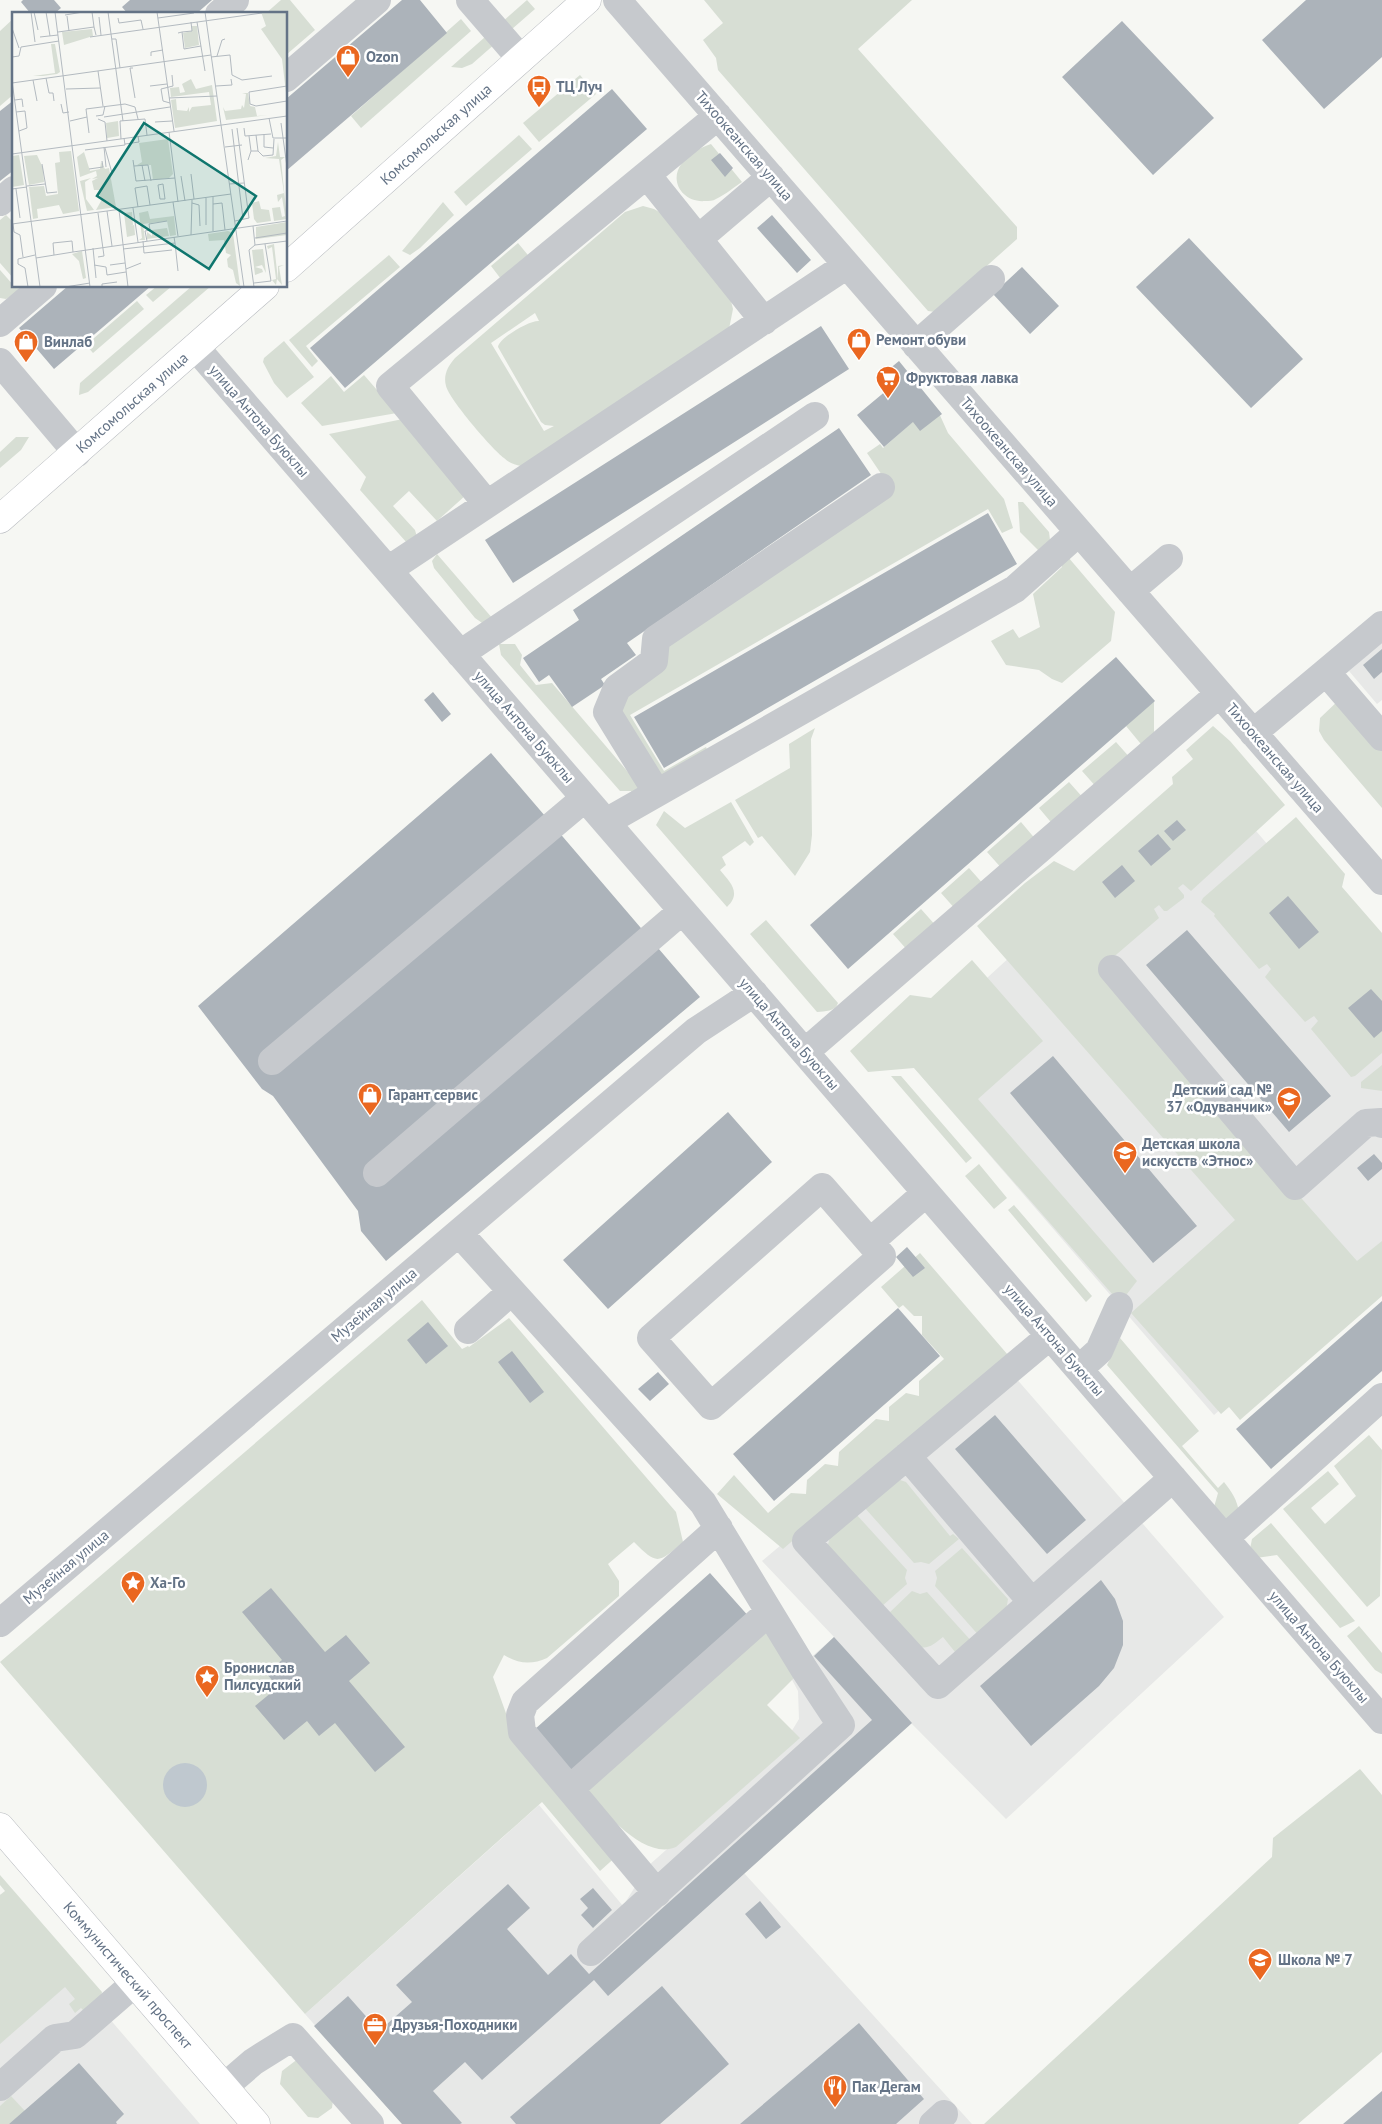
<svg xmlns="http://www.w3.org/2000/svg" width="1382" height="2124" viewBox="0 0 1382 2124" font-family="'PT Sans',sans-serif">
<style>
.built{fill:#e7e8e7}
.green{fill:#d7ded4;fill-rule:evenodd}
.water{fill:#bfc8cf}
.building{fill:#acb3ba}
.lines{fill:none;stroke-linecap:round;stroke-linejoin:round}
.major-casing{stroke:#b7babf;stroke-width:29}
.minor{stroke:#c6c9cd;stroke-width:28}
.major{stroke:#fff;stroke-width:28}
.labels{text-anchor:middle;stroke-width:5;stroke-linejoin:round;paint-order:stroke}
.poi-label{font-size:15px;font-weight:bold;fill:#647386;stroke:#fff;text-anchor:start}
.street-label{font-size:15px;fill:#647386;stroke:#fff}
.inset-road{fill:none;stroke:#b3bac0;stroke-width:1}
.view{fill:#0f766e;fill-opacity:0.15;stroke:#0f766e;stroke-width:2.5}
.inset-edge{fill:none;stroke:#647386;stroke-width:2.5}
</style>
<rect width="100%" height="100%" fill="#f6f7f3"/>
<path class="built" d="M1382 642V700L1377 704 1349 671Z
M1212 780 1382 977V1264L1214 1415 903 1055 1035 934Z
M1001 1361 1224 1617 1006 1819 911 1723 744 1873 972 2124H402L305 2014 539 1805 623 1906 648 1866 782 1747 799 1719 798 1691 790 1676 834 1637 762 1561Z
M0 1894 65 1967 200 2124H0Z"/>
<path class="green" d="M281 0H290L315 30 286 55V14H265Z
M527 0 535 9 472 64 462 68 451 67Z
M704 0H912L858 49 1017 227V239L935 312 928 311 718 70 716 58 703 40 723 23Z
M14 18V94L0 106V31Z
M461 19 471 31 361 128 351 116Z
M580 75 596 94 539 142 523 123Z
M519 135 532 149 466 206 454 192Z
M711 144 742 182C734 187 725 195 716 199 713 201 709 201 705 201 683 203 668 181 682 163 689 153 700 148 711 144Z
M443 202 454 215 420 248 410 255 402 251Z
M643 206 654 209 661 213 730 297 733 309 729 329 521 466C515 465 509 463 504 458 492 449 449 399 446 386 443 375 448 366 455 358L625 212ZM535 313 539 321C530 320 499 338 498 347L541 422 545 425 554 426 544 431 491 343Z
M6 215 14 223V279L0 263V220Z
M518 243 532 260 504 283 491 266Z
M389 255 400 267 306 346 318 361 312 367 289 340Z
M0 270 14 286H28L6 299 0 298Z
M157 286H172L153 302 146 295Z
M192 286H211L88 392 79 395 80 383Z
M137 301 144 309 93 353 86 345Z
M284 341 314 377 287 398 274 383 263 362 264 358Z
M364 375 397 413 322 426 301 403 331 376 344 392Z
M938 411 948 433 1004 499 1013 528 1002 533 988 509 630 715 664 771 706 747 710 757 659 785 613 712 661 642 890 487 867 453 880 444 883 448 917 418Z
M403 419 466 495 437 521 409 491 393 506 415 530 417 537 407 543 360 490 366 477 329 434Z
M16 437H29L21 450 0 468V452Z
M1018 502H1023L1049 532 1050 540 1043 555 1020 532Z
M437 554 493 619 485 625 475 618 434 568 432 561Z
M1068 557 1115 612 1111 641 1062 683 1052 679 1039 670 1006 665 991 641 1013 629 1019 638 1040 627 1033 594 1062 567 1061 564Z
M499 644H515L522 655 520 665 536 685 552 683 645 792 634 798 631 791H620L501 655Z
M1341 698 1382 746V808L1324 740 1319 731 1320 718Z
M1154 701V741L1145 749 1126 726Z
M1213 726 1230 741 1285 805 1191 891 1183 884 1178 888 1184 895V898L1167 911H1164L1159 905 1154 909 1159 918 1103 966 1279 1173 1357 1261 1382 1241V1296L1240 1420 1229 1407 1221 1414 1131 1313 1235 1220 977 926 1025 883 1054 861 1074 871 1173 784 1172 777 1193 759 1186 750Z
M815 728 811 739 812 835 810 852 795 876 762 836 758 838 735 800 790 768 789 744Z
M1116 742 1132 760 1098 789 1082 771Z
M1069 782 1085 800 1055 827 1039 808Z
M731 802 754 842 750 846 745 841 722 857 726 865 720 870C730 882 742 893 727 907L656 825 664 811 685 828Z
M1296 817 1345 874 1342 887 1382 933V1053L1355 1076 1351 1077 1311 1029 1318 1021 1314 1016 1305 1022 1265 977 1271 969 1267 964 1259 969 1214 916 1215 914 1201 902 1203 898Z
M1021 822 1037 841 1004 871 987 852Z
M969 868 985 886 957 911 941 893Z
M921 909 937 927 909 952 893 934Z
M766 920 838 1003C835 1012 825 1011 817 1012L750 934Z
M972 960 1043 1041 978 1099 1137 1281 1120 1303 914 1068 868 1072 850 1051 910 995 931 998Z
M1382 1065V1091L1361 1088V1082Z
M891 1076H901L972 1158 966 1163Z
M979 1164 1007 1198 994 1209 965 1176Z
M1014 1205 1092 1296 1086 1302 1008 1210Z
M920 1253 1008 1355 783 1549 717 1494 734 1475 768 1513 791 1493 806 1494 807 1480 825 1464 838 1466 839 1452 876 1419 889 1421V1407L906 1393 919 1396V1381L944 1359 922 1335V1316H914L903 1305 899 1308 881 1287Z
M422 1300 462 1349 468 1346 469 1347 509 1318 676 1512 683 1542C658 1564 657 1565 634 1542L608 1564 619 1581V1596L547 1658C532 1665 518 1664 504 1655L493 1677 512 1730 619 1854 600 1871 542 1802 305 2014 0 1662Z
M1120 1338 1199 1431 1182 1446 1218 1488 1224 1482C1232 1492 1237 1500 1239 1512L1224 1520 1214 1507 1218 1493 1107 1365Z
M1369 1435 1382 1450 1380 1596 1367 1607 1283 1509 1328 1471 1339 1484 1311 1508 1325 1524 1356 1496 1334 1466Z
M900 1480 906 1482 950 1536 953 1534 959 1539 929 1564 921 1562 914 1563 864 1507Z
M856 1514 907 1570 905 1578 907 1584 881 1607 888 1614 912 1591 920 1594 927 1592 974 1644 961 1653 955 1652 943 1637C933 1645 927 1651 914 1645L827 1548 830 1537Z
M1271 1523 1355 1621 1340 1628 1277 1555 1256 1558 1250 1549 1252 1539Z
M962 1548 1008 1599 1005 1617 981 1638 935 1586 937 1578 935 1571Z
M1359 1626 1382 1653V1674L1375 1670 1347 1636Z
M769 1628 794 1678 767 1705 800 1738 676 1847C645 1861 602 1811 587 1788Z
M1360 1769 1382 1795V2052L1298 2124H984L1272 1857 1273 1838Z
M0 1875 102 1992 101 1997 86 2013 81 2008 75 2013 69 2004 75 1999 65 1987 0 2044V1895L5 1891 0 1885Z
M299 2058 333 2100 332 2108 318 2118 308 2117 280 2084 282 2071Z
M11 2096 25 2111 9 2124H0V2106Z"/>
<path class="water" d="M163 1785a22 22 0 1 1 44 0a22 22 0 1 1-44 0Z"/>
<path class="building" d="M23 0H54L61 8 54 14H31L21 2Z
M130 0H212L196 14H128L122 7Z
M402 0H420L447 33 286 171V99Z
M1306 0H1382V57L1324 109 1262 40Z
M1122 21 1214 118 1153 175 1062 77Z
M612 89 647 129 345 388 310 348Z
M14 100V170L0 181V111Z
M720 153 733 168 725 177 711 160Z
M772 215 811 260 797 273 757 228Z
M1189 238 1303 359 1251 408 1136 287Z
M1022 267 1059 306 1030 334 993 294Z
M68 286H151L54 369 19 328Z
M821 326 849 369 513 583 485 540Z
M899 361 942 414 920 431 913 422 884 447 857 415 887 390 877 379Z
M839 428 871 475 627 643 636 655 601 679 605 685 572 707 549 675 539 682 523 658 579 620 573 610Z
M988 513 1017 564 664 768 634 717Z
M1382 649V672L1374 679 1363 665Z
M1116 657 1155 701 848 969 810 925Z
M433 692 451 714 442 722 424 700Z
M491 753 700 997 386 1261 361 1231 358 1211 338 1184 273 1096 262 1089 198 1006Z
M1177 820 1186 830 1173 841 1164 831Z
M1158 834 1171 849 1151 866 1138 851Z
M1122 865 1135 881 1115 898 1102 882Z
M1288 896 1319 932 1299 949 1269 913Z
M1187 930 1331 1096 1289 1132 1146 965Z
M1371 989 1382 1001V1031L1374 1038 1348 1008Z
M1053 1056 1197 1226 1153 1263 1010 1093Z
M728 1112 772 1162 608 1309 563 1260Z
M1374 1154 1382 1163V1169L1368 1181 1357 1168Z
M907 1247 925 1268 913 1277 896 1257Z
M1382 1301V1371L1271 1469 1236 1429Z
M898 1308 940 1356 774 1501 733 1454Z
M428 1322 448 1346 426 1364 407 1340Z
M512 1351 544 1392 530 1403 498 1362Z
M658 1372 669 1384 650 1401 638 1389Z
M995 1415 1086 1520 1047 1554 955 1449Z
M710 1573 751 1619 575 1776 534 1730Z
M1101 1580 1115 1599 1123 1621V1645L1114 1668 1099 1686 1031 1746 980 1686Z
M271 1588 325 1652 346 1635 370 1663 349 1681 405 1747 375 1772 335 1723 319 1736 307 1721 284 1740 255 1706 278 1687 266 1673 282 1660 242 1612Z
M834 1637 912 1723 608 1996 594 1980 482 2080 465 2062 433 2091 462 2123 460 2124H402L314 2026 348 1996 379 2031 412 2002 396 1985 508 1884 530 1908 507 1929 548 1975 571 1954 589 1974 872 1720 814 1656Z
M593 1888 612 1910 593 1928 581 1915 588 1908 580 1899Z
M760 1901 781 1927 766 1939 745 1914Z
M662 1986 729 2064 660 2124H516L510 2117Z
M859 2023 924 2099 896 2124H740Z
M79 2063 124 2114 116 2122 117 2124H9Z
M1382 2091V2124H1343Z"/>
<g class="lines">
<defs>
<g id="major">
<path id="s1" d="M286 268 587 0"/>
<path id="s2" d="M0 519 265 286"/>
<path id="s3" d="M0 1827 256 2124"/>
</g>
</defs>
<use href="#major" class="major-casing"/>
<path class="minor" d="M470 0 521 59
M617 0 1382 881
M219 14 235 0
M286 78 377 0
M647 175 764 321
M0 202 14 190
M698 239 771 177
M0 323 43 286
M916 345 991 279
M196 348 1382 1720
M0 362 77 453
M487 504 390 386 718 116
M388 570 847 265
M1130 591 1169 558
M460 654 815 416
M1326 672 1382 625
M1253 733 1326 672 1382 737
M657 793 607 712 617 688 654 661 656 639 881 487
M606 822 1015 589 1079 532
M1112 969 1295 1186 1366 1123 1381 1122 1382 1124
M805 1052 1219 694
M272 1061 585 798
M377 1173 682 911
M822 1187 882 1256 711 1406 651 1338Z
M459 1233 703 1503 804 1669 841 1725 591 1952
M870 1242 926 1193
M468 1330 511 1292
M1050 1336 806 1541 938 1685 1173 1478
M1079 1369 1099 1351 1119 1306
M907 1456 1032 1602
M1225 1538 1382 1397
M0 1623 696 1031 754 993
M571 1788 769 1612
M657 1893 522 1732 520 1715 525 1702 719 1528
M0 2087 55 2038 75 2035 135 1983
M224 2087 253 2062 293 2037 370 2124
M933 2124 944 2114"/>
<use href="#major" class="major"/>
</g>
<defs>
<symbol id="shop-pin" viewBox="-11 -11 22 30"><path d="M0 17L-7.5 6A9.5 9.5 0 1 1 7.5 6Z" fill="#ea6720" stroke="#fff"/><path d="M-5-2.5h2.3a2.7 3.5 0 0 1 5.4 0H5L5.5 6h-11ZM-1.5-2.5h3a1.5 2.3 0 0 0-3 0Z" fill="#fff"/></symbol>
<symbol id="bus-pin" viewBox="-11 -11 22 30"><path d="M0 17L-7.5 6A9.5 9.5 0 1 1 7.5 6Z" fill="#ea6720" stroke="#fff"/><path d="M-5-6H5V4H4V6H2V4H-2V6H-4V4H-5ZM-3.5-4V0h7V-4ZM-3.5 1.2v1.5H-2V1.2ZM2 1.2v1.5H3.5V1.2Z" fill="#fff"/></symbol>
<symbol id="supermarket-pin" viewBox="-11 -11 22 30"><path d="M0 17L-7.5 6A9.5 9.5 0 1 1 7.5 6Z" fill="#ea6720" stroke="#fff"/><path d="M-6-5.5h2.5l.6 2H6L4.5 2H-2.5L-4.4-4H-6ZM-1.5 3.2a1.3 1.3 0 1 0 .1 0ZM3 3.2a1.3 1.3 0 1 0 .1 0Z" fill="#fff"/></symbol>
<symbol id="school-pin" viewBox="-11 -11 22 30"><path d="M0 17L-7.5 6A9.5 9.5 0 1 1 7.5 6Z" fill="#ea6720" stroke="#fff"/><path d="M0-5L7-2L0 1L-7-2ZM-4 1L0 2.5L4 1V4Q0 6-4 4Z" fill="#fff"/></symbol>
<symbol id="sight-pin" viewBox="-11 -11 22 30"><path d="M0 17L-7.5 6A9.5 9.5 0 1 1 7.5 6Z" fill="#ea6720" stroke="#fff"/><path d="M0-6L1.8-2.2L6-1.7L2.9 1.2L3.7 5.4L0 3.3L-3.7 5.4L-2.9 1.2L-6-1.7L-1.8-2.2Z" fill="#fff"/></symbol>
<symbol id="office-pin" viewBox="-11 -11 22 30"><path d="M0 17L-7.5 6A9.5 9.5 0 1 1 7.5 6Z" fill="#ea6720" stroke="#fff"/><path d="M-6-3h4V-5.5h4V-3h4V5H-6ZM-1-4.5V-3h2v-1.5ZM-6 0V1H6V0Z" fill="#fff"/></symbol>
<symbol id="restaurant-pin" viewBox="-11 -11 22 30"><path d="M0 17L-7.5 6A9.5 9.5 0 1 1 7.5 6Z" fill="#ea6720" stroke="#fff"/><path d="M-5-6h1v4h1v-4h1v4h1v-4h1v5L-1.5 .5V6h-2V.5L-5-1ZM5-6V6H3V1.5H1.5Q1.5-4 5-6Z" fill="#fff"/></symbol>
</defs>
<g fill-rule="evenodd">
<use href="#shop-pin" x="334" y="43" width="28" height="38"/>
<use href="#bus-pin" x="525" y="73" width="28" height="38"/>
<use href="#shop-pin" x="845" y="326" width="28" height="38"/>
<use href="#shop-pin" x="12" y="328" width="28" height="38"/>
<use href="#supermarket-pin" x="874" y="364" width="28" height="38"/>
<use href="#shop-pin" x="356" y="1081" width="28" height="38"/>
<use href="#school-pin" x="1275" y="1085" width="28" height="38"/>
<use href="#school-pin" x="1111" y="1139" width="28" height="38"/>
<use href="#sight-pin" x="119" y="1569" width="28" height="38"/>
<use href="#sight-pin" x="193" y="1663" width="28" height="38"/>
<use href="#school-pin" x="1246" y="1946" width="28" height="38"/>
<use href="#office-pin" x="361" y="2011" width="28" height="38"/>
<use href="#restaurant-pin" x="821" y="2073" width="28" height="38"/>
</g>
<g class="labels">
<g class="poi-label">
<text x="366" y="62">Ozon</text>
<text x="556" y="92">ТЦ Луч</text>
<text x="876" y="345">Ремонт обуви</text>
<text x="44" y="347">Винлаб</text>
<text x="906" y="383">Фруктовая лавка</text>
<text x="1272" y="1095" text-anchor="end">Детский сад №<tspan x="1272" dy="17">37 «Одуванчик»</tspan></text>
<text x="388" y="1100">Гарант сервис</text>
<text x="1142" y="1149">Детская школа<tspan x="1142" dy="17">искусств «Этнос»</tspan></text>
<text x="150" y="1588">Ха-Го</text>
<text x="224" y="1673">Бронислав<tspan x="224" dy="17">Пилсудский</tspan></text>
<text x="1278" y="1965">Школа № 7</text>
<text x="392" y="2030">Друзья-Походники</text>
<text x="852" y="2092">Пак Дегам</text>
</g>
<g class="street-label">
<text dy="5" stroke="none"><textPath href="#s1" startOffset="201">Комсомольская улица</textPath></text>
<text transform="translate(744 146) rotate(49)" y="5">Тихоокеанская улица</text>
<text dy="5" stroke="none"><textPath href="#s2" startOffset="176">Комсомольская улица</textPath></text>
<text transform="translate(259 421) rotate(49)" y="5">улица Антона Буюклы</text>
<text transform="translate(1009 452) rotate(49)" y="5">Тихоокеанская улица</text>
<text transform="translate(524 727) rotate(49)" y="5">улица Антона Буюклы</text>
<text transform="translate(1275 758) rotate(49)" y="5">Тихоокеанская улица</text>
<text transform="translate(789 1034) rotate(49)" y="5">улица Антона Буюклы</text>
<text transform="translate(374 1305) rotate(-40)" y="5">Музейная улица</text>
<text transform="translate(1054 1340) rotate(49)" y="5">улица Антона Буюклы</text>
<text transform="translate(66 1567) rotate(-40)" y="5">Музейная улица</text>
<text transform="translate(1319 1647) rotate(49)" y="5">улица Антона Буюклы</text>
<text dy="5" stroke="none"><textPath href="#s3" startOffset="196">Коммунистический проспект</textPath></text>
</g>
</g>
<g transform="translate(12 12)">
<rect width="275" height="275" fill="#f6f7f3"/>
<path d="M249 0H275V89L270 47 249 17 254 14ZM180 14H185L187 33 173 36 171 21 180 19ZM80 17 81 24 52 33 50 20ZM39 32H43L48 60 45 62 31 64H21L43 61ZM179 67 184 77 200 73 205 109 163 116 159 88 164 87 165 98 175 99 177 95V100L180 95 199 93 197 80 159 85 158 76 167 75 168 81 173 80 170 72ZM230 81H236L238 94 243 95 245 104 256 103 214 108 211 95 213 99 229 97 230 93 232 96 234 82ZM106 109 107 124 95 126 94 111ZM156 127 161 162 157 166 141 168 139 153H125L130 150 127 131ZM266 130 268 145H273L269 148 275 207 262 209 260 196 268 195 270 205 273 204 270 185 266 190 265 183 272 181 267 147 253 146 264 144ZM59 139 67 199 51 202 47 193 25 197 26 206 21 207 17 175 32 174 34 184 46 182 43 151 48 150 47 140ZM72 140 78 159 88 157 89 150 93 157 97 156 104 195 84 198 89 189 87 178H82L80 169 86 166 80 167 85 164 84 159 68 165 65 145ZM7 143 12 173 0 175V144ZM25 143 31 156 32 170 17 173 12 144ZM79 166 73 170 74 187 82 198 75 199 68 169ZM247 189 249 197 257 198 259 209 245 211 242 207 240 191ZM136 199 138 207 162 204 164 223 158 224 155 209 131 212 133 228H127L130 226 127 201ZM120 200 121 213 118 214 122 213V210L123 223 115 225 112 201ZM275 210V223L244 227V215ZM155 216 157 224 135 227V220L140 224V218ZM216 219 221 221 228 274 224 271 221 258 216 255 215 247 219 243 214 241 212 228 197 229 196 222ZM262 232 266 268V254L272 253 267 255 270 273 265 267 264 273 260 268 264 267 260 235 256 237 255 234ZM251 237 254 261 250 253 243 255 250 257 251 260 243 263 240 238ZM70 239 74 266 71 267 67 249 60 242Z" fill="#d7ded4"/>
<path class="inset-road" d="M19 0 23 30M22 0 26 18M34 0 38 24M43 0 78 275M80 0 82 15M96 0 111 109M145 0 162 119M193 0 232 275M53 3 71 0M55 4 57 19M87 5 89 23M106 6 107 11 129 8 131 17M146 6 182 1M185 10 193 59M0 16 7 36M46 20 82 15 84 23M170 20 180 19 179 10M166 21 170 20 172 37 189 34M28 25 46 23M78 25 250 1M100 27H104L108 56M139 44V40L151 38M205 44 210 28 213 27M0 45 7 44 9 35 47 29M199 45 218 43 220 63 230 68 260 64M121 56H118L123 86M86 59 91 94M34 66 37 81H41L42 89M21 68 25 89M0 69 28 275M0 71 199 43M138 74 155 72M204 74 220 73 219 67M275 74 237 80 238 92 244 94 275 89M54 77 88 76M157 86 205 84M3 88 10 87 11 95M158 91 151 89 149 77 161 74 160 63M49 92 51 101 57 100M4 100 13 99 15 116 7 119M84 104 91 103 93 94M92 105 158 95M257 106 261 126H275M86 107 93 110 95 129M58 109 75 105M143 110 160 109M269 111 275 155M232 116 233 124 259 122M220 117 231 207M157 120 166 190M77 121 74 97 113 92 123 95 126 107M252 122V135L261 136M244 123 246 139 251 144 261 143 262 127M237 124 239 139M109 127 108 109 133 107 135 123M113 132 127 130 126 124M92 135 94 155M213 135 230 133M93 136 100 161M73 138 113 133 112 126M0 142 275 104M121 148 124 169 163 166M236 148 239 139H246M30 152 35 181 45 180M130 153 133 169M122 154 136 153 139 169M77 157 91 155 90 149M179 162 182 187M169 164 173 189M151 172 153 187H148L146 173ZM217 172 232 171M15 174 33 172M0 177 15 175M4 177 8 206M201 185V219M194 186V213M161 190 166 224M180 191 187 193 188 214M201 192 210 191 213 218M126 195 123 176 135 174 138 193M121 196 126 230M107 198 116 275M95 199 100 234M86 201 92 244 86 245M223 209 237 206 225 116M0 212 219 182M1 212 2 220 8 223 11 245M241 214 243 233 237 238 242 275M179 223 180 188M243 226 275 221M131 229 132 241 160 238M135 229 133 219 138 218 137 212 155 209M163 231 166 259M243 233 275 229M81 236 84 266M111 237 163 231 162 225M61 240 275 209M24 246 61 240 60 229 41 231 42 243M82 253 94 255 95 263 114 260M98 253 113 251M114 257 129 251M242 271 259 269 253 232M16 275 13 256 6 252V247L23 243M53 275 78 271M90 275V272L105 270"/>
<path class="view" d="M132 111 244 184 197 257 85 184Z"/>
<rect width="275" height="275" class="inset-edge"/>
</g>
</svg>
